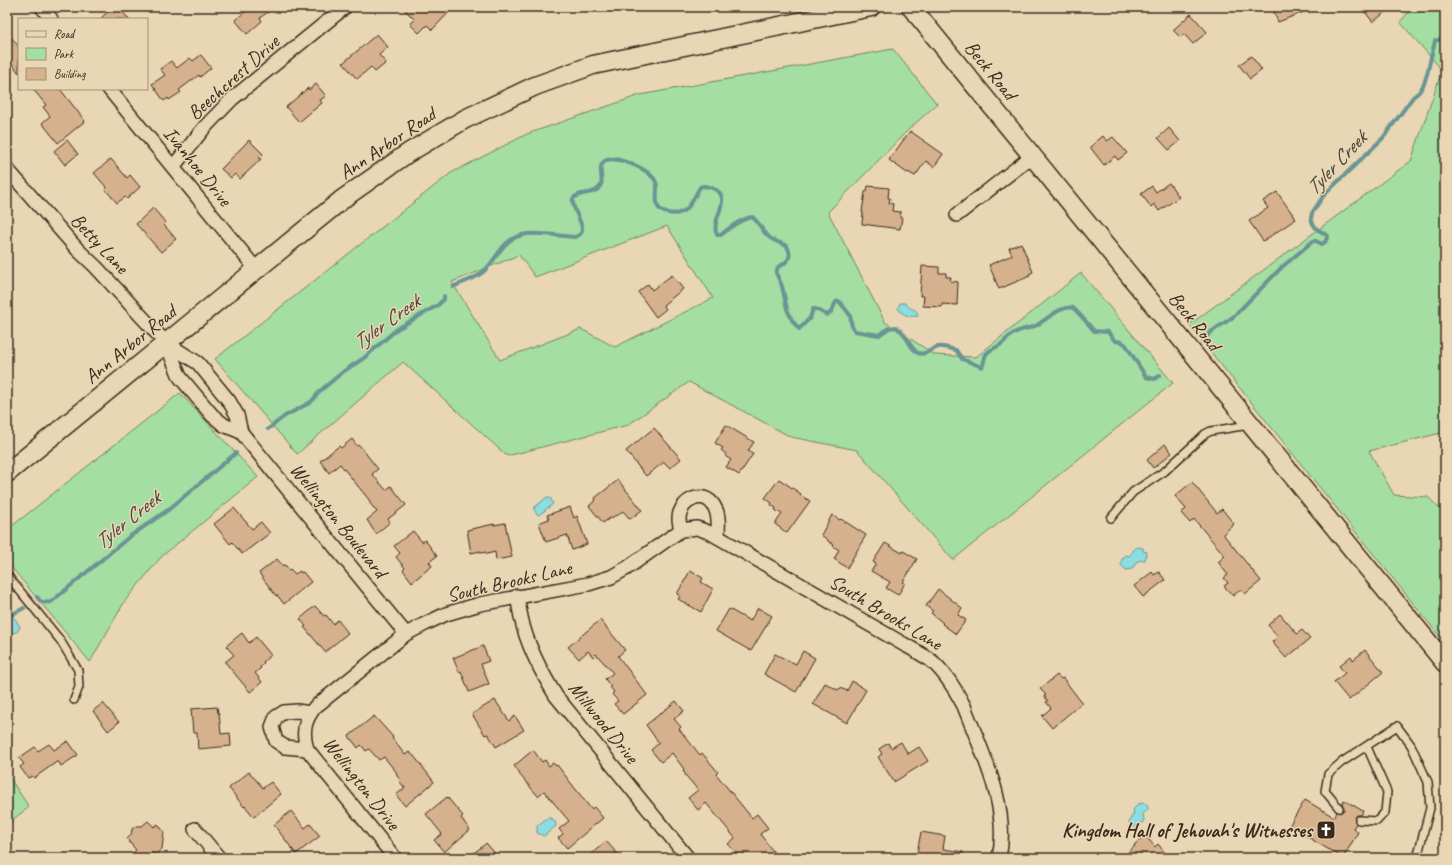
<svg xmlns="http://www.w3.org/2000/svg" width="1452" height="865" viewBox="0 0 1452 865" font-family="Caveat,sans-serif">
<style>
.green{fill:#a4dea3;stroke:#708460;fill-rule:evenodd}
.water{fill:#8bdde1;stroke:#6b9593}
.lines{fill:none;stroke-linecap:round;stroke-linejoin:round}
.stream{stroke:#6b9593;stroke-width:4}
.building{fill:#d6b18e;stroke:#3b2a1e}
.service-casing{stroke:#3b2a1e;stroke-width:10}
.minor-casing{stroke:#3b2a1e;stroke-width:16}
.secondary-casing{stroke:#3b2a1e;stroke-width:21}
.service{stroke:#e9d6b4;stroke-width:7}
.minor{stroke:#e9d6b4;stroke-width:13}
.secondary{stroke:#e9d6b4;stroke-width:18}
.labels{text-anchor:middle;stroke-width:3;stroke-linejoin:round;paint-order:stroke}
.street-label{font-size:20px;fill:#3b2a1e;stroke:#e9d6b4}
.poi-label{font-size:20px;font-weight:bold;fill:#3b2a1e;stroke:#e9d6b4;text-anchor:end}
.water-label{font-size:21px;font-style:italic;fill:#47453b;stroke:#e9d6b4}
</style>
<rect width="100%" height="100%" fill="#e9d6b4"/>
<filter id="ink" filterUnits="userSpaceOnUse"><feTurbulence type="fractalNoise" baseFrequency=".025" numOctaves="2"/><feDisplacementMap in="SourceGraphic" scale="8" xChannelSelector="R" yChannelSelector="G"/><feConvolveMatrix kernelMatrix="1 2 1 2 8 2 1 2 1" color-interpolation-filters="sRGB"/></filter>
<g filter="url(#ink)">
<path class="green" d="M1413 7H1445V432L1369 451 1394 495 1428 497 1445 514V643L1189 325 1411 161 1442 70 1400 22Z
M893 49 937 104 909 129 828 212 885 322 935 355 976 357 1081 273 1173 383 953 560 857 450 791 437 689 382 628 425 507 456 403 362 297 454 215 359 451 173 527 134 640 95ZM667 226 713 298 615 347 581 329 500 360 452 282 519 255 535 277Z
M180 393 258 477 162 556 125 601 90 662 7 562V530Z
M7 774 29 807 7 824Z"/>
<path class="water" d="M900 303H905C906 304 907 306 909 307 914 311 917 308 918 316 911 317 902 316 898 308Z
M547 497 551 499 553 504 539 515C536 514 535 512 534 508Z
M1137 547 1143 548V551L1147 552 1145 560 1137 561 1132 569 1126 570 1121 565 1122 559 1126 555 1129 556C1133 553 1133 549 1137 547Z
M7 611 16 620 20 627 18 631 7 636Z
M1143 803 1147 805C1150 811 1146 810 1143 814L1144 820 1140 826 1133 827 1129 823 1131 817 1134 814 1133 810 1138 804Z
M548 817 555 821 556 826 544 836 537 833V826Z"/>
<g class="lines">
<path class="stream" d="M453 287C463 282 475 279 483 272 498 259 501 240 522 235 536 231 559 236 574 237 594 233 570 211 573 199 581 190 590 196 598 189 607 182 595 168 605 161 611 157 620 160 626 162 635 165 649 171 655 180 660 188 654 198 658 207 660 211 664 212 668 213 688 217 691 202 700 187 704 185 707 186 712 188 736 197 709 219 717 235H721C730 227 740 219 752 217 759 222 761 229 767 235 773 242 780 242 787 246 793 257 788 262 778 267L776 273 782 286 787 309 792 320 799 329 810 318 813 309H816L827 315 831 312 836 302 839 301 850 315 852 327 855 331 879 335 889 328 896 327C907 332 908 347 918 353 924 356 932 349 938 347 944 346 951 349 956 350L962 359 982 367C985 363 983 357 987 353 991 349 996 348 1000 345 1005 341 1009 336 1014 333 1021 329 1028 329 1035 326 1045 321 1062 304 1073 308 1075 309 1092 328 1094 331L1108 332 1115 341 1122 342 1126 345 1146 377 1155 379 1160 375
M1206 337 1211 332 1233 317 1282 267 1313 241H1316L1322 244 1325 242 1328 236 1317 229 1313 224 1311 218 1312 213 1324 195 1383 138 1413 97 1419 92 1424 84 1427 74 1435 41 1445 38
M268 429 285 416 311 402 320 391 344 371 364 358 397 329 438 305 444 299V296
M37 597C41 603 44 603 51 602L129 537 168 510 236 453
M7 617 24 608"/>
</g>
<path class="building" d="M113 7H118L129 19H100Z
M251 7H274L260 18 262 21 247 34 235 20Z
M402 7H454L432 30 427 25 419 33 410 24 415 20Z
M1272 7H1314V8L1278 22Z
M1361 7H1392L1373 22Z
M1191 14 1207 32 1193 44 1184 34 1180 37 1173 30Z
M7 32 19 47V73L7 58Z
M377 34 388 47 379 55 386 63 375 72 371 67 357 79 343 63Z
M201 55 211 68 200 77 199 75 179 90 181 92 169 100 168 98 164 101 152 84 165 75 160 69 171 61 177 68 190 58 193 61Z
M1251 56 1262 70 1250 79 1239 65Z
M316 84 326 96 320 100 322 103 299 122 286 107 308 88 309 90Z
M33 89H60L85 121 58 143 42 123 50 116 43 107 46 105Z
M1169 128 1180 141 1169 150 1158 138Z
M910 131 943 154 934 167 926 161 915 176 908 172 907 173 889 160Z
M1103 136 1107 141 1113 137 1127 153 1118 160 1115 156 1104 165 1090 147Z
M67 140 78 154 65 165 54 151Z
M249 140 263 154 259 158 261 159 240 179 235 174 231 178 221 169Z
M111 159 127 178 130 175 140 187 127 199 125 197 117 203 105 189 107 188 94 173Z
M1169 183 1179 197 1159 211 1154 204 1151 207 1141 194 1152 186 1156 192Z
M868 186 889 188 888 198H890L889 203 893 204 892 211 901 212 900 218H902L900 229 862 224 863 212H862L865 192 867 191Z
M1277 192 1296 219 1263 241 1249 221 1268 208 1263 201Z
M153 208 166 223 164 225 176 239 161 252 136 224Z
M1021 243 1033 272 1029 274 1030 276 999 289 989 265 1012 255 1009 248Z
M922 266 939 267V273H946V277H951L950 281 958 282 957 305 942 304V307L923 306 924 296H920Z
M672 275 683 289 663 305 666 309 656 317 638 292 648 284 652 290Z
M726 425 754 442 748 451 753 454 739 475 726 467 731 460 725 456 726 454 721 450 723 448 715 443Z
M654 428 681 459 670 468 664 462 646 476 626 451Z
M352 439 357 446 359 445 378 469 372 474 386 490 391 486 406 505 388 519 390 522 376 534 367 520 377 512 369 502 370 501 340 464 329 473 320 461 339 446 341 448Z
M1165 444 1172 453 1153 468 1147 460Z
M779 479 801 494 800 495 810 501 787 533 775 524 782 514 775 510 776 508 771 505 772 503 765 498Z
M618 480 642 510 630 519 623 511 617 516 616 515 610 519V518L603 523 589 506 596 500 595 498Z
M1192 482 1217 513 1222 509 1234 524 1223 534 1261 581 1245 594 1241 589 1233 596 1224 586 1228 583 1224 578 1228 575 1218 562 1225 556 1194 519 1190 523 1181 513 1186 509 1175 496Z
M570 507 574 518 577 516 587 544 572 550 567 535 546 542 539 523 549 519 547 515Z
M234 508 252 529 261 522 270 533 242 554 232 542 230 544 214 524Z
M832 515 840 520 841 519 866 535 847 568 834 559 839 550 833 546 834 545 828 541V540L821 535Z
M505 523 512 557 496 560 495 552 487 554 486 552 481 553V551L471 553 467 530 494 524V525Z
M413 531 422 542 425 540 437 556 429 562 432 566 412 582 403 570 405 568 396 557 400 553 394 546Z
M885 543 902 553 903 551 917 559 903 582 905 583 898 595 886 588 890 582 871 571 876 564 873 562Z
M277 559 283 566 285 565 289 570 290 569 295 574 300 571 301 573 303 572 311 582 284 604 277 595 276 596 259 573Z
M690 571 703 578 701 582 713 589 701 612 678 599 680 596 677 594Z
M1152 572 1154 575 1159 572 1165 580 1143 597 1134 586Z
M938 589 962 608 958 615 966 620 956 634 942 624 943 623 931 613 933 611 926 606Z
M315 606 324 616 326 615 333 624 338 620 348 633 325 652 304 627 306 626 300 619Z
M758 608 772 616 751 651 716 631 729 609 750 621Z
M1280 614 1297 634 1302 630 1310 639 1286 658 1272 642 1278 637 1268 625Z
M600 620 625 650 618 656 647 695 623 714 614 704 618 701 612 694 614 692 610 687H611L605 679 613 673 596 654 593 657 588 651 579 659 568 647Z
M242 633 249 643 256 637 271 655 263 662 264 663 260 667 261 668 255 673 262 682 250 692 225 662 234 655 226 646Z
M483 646 489 661 481 664 489 684 469 692 461 671 459 672 453 658Z
M1365 650 1383 672 1349 700 1334 682 1345 673 1339 666 1351 656 1353 660Z
M803 651 815 658 796 692 764 674 775 654 796 664Z
M1057 675 1061 679 1063 678 1082 703 1052 728 1042 716 1051 708 1046 702 1048 701 1044 696 1046 695 1040 689Z
M852 681 866 690 847 723 813 704 825 683 838 690 840 688 847 691Z
M495 700 509 721 515 716 524 730 496 747 488 734 485 735 472 714Z
M676 701 684 711 674 719 681 727 679 729 700 755 702 753 718 772 716 774 752 818 757 814 768 828 760 834 778 858H740L728 844 735 838 706 803 698 810 688 798 698 790 686 776 683 770 684 769 672 753 661 762 651 750 659 743 646 725Z
M103 703 119 722 108 731 93 711Z
M217 707 218 713H219L221 734 230 733 231 746 198 749 197 733H193L191 709Z
M374 716 393 737 392 738 405 755 409 752 414 756 434 782 405 806 396 795 405 788 399 781 400 780 396 774 397 773 384 757 379 760 369 749 366 751 361 745 358 748 349 736Z
M68 741 78 755 61 766 58 761 34 778 32 776 28 778 20 767 24 764 19 758 35 747 38 751 49 744 54 750Z
M901 742 908 754 919 747 928 761 894 782 878 757 882 754 879 749 888 743 891 748Z
M533 750 542 762 545 760 549 766 553 763 556 766 557 765 591 809 594 807 603 818 567 848 558 838 563 834 559 829 569 821 544 791 538 796 519 774 520 773 514 766Z
M249 772 263 788 271 782 281 794 254 817 245 806 244 807 229 788Z
M447 797 463 816 461 818 470 830 444 852 434 840 442 834 426 814Z
M1305 800 1334 817 1337 812 1340 813 1344 810V807L1342 804 1344 800 1363 811 1361 815H1357L1355 818 1356 824 1353 828 1358 832 1343 858 1289 826Z
M291 811 305 828 310 824 320 836 296 854 274 825Z
M148 821 154 827 158 824 164 832 162 849 155 855 153 853 147 858H127L136 850 127 839 131 835 132 829 136 826H142Z
M921 832 945 836 943 849 963 852V858H916Z
M1145 835 1155 847 1158 844 1169 858H1133L1128 852 1135 846 1134 845Z
M606 841 621 858H587Z
M486 843 499 858H467L483 846Z"/>
<g class="lines">
<defs>
<path id="service" d="M1111 518 1133 492 1165 471 1205 434 1211 431 1249 425
M7 575 60 640 78 670 79 687 74 700
M1339 808 1325 791 1328 774 1342 762 1397 726 1411 745 1428 782 1430 808 1417 858
M1359 820 1377 821 1385 812 1387 792 1367 747"/>
<path id="minor" d="M42 7 51 19
M109 89 256 269
M173 167 204 128 232 99 345 7
M7 169 78 250 96 267 166 343 198 363 229 401 237 415 241 432 406 634
M957 215 1032 156
M166 343 180 377 212 415 224 425 241 432
M681 530C680 526 679 521 679 518 680 500 704 489 714 506 720 515 718 527 718 537
M517 596C519 607 521 619 524 629 531 653 543 675 556 696L688 858
M307 749 285 747 276 741 272 727 276 717 284 712 297 711 310 713
M195 829 219 858
M395 858 307 749C302 733 304 720 315 707L406 634 427 623 446 614 480 604 588 584 611 577 627 568 681 530 697 528 711 533 905 645C913 649 921 654 929 659 944 670 955 689 964 706 982 753 1010 806 999 858"/>
<path id="secondary" d="M911 7 1445 663
M7 473 344 198 408 153 465 119 535 86 593 65 871 7"/>
</defs>
<use href="#service" class="service-casing"/>
<use href="#minor" class="minor-casing"/>
<use href="#secondary" class="secondary-casing"/>
<use href="#service" class="service"/>
<use href="#minor" class="minor"/>
<use href="#secondary" class="secondary"/>
</g>
</g>
<defs>
<symbol id="church-square" viewBox="-11 -11 22 22"><rect x="-9" y="-9" width="18" height="18" rx="4" fill="#3b2a1e" stroke="#e9d6b4"/><path d="M-1.2-6h2.4v3.5h3.3v2.4h-3.3V6h-2.4V-.1h-3.3v-2.4h3.3Z" fill="#fff"/></symbol>
</defs>
<g fill-rule="evenodd">
<use href="#church-square" x="1315" y="819" width="22" height="22"/>
</g>
<g class="labels">
<g class="street-label">
<text transform="translate(991 70) rotate(51)" y="7">Beck Road</text>
<text transform="translate(233 77) rotate(-42)" y="7">Beechcrest Drive</text>
<text transform="translate(387 143) rotate(-34)" y="7">Ann Arbor Road</text>
<text transform="translate(198 166) rotate(51)" y="7">Ivanhoe Drive</text>
<text transform="translate(100 243) rotate(47)" y="7">Betty Lane</text>
<text transform="translate(1195 321) rotate(51)" y="7">Beck Road</text>
<text transform="translate(130 344) rotate(-39)" y="7">Ann Arbor Road</text>
<text transform="translate(339 520) rotate(51)" y="7">Wellington Boulevard</text>
<text transform="translate(509 581) rotate(-13)" y="7">South Brooks Lane</text>
<text transform="translate(886 612) rotate(31)" y="7">South Brooks Lane</text>
<text transform="translate(604 722) rotate(51)" y="7">Millwood Drive</text>
<text transform="translate(362 783) rotate(52)" y="7">Wellington Drive</text>
</g>
<g class="poi-label">
<text x="1312" y="837">Kingdom Hall of Jehovah's Witnesses</text>
</g>
<g class="water-label">
<text transform="translate(1336 163) rotate(-47)" y="7">Tyler Creek</text>
<text transform="translate(386 322) rotate(-36)" y="7">Tyler Creek</text>
<text transform="translate(127 520) rotate(-39)" y="7">Tyler Creek</text>
</g>
</g>
<rect width="1452" height="865" fill="none" stroke="#e9d6b4" stroke-width="24"/>
<rect x="12" y="12" width="1428" height="841" fill="none" stroke="#3b2a1e" stroke-width="1.5" filter="url(#ink)"/>
<rect x="18" y="18" width="130" height="72" fill="#e9d6b4" stroke="#a39178"/>
<rect x="26" y="31" width="20" height="6" fill="#e9d6b4" stroke="#a39178"/>
<text x="54" y="38" font-size="12" fill="#3b2a1e">Road</text>
<rect x="26" y="48" width="20" height="12" fill="#a4dea3" stroke="#a39178"/>
<text x="54" y="58" font-size="12" fill="#3b2a1e">Park</text>
<rect x="26" y="68" width="20" height="12" fill="#d6b18e" stroke="#a39178"/>
<text x="54" y="78" font-size="12" fill="#3b2a1e">Building</text>
</svg>
